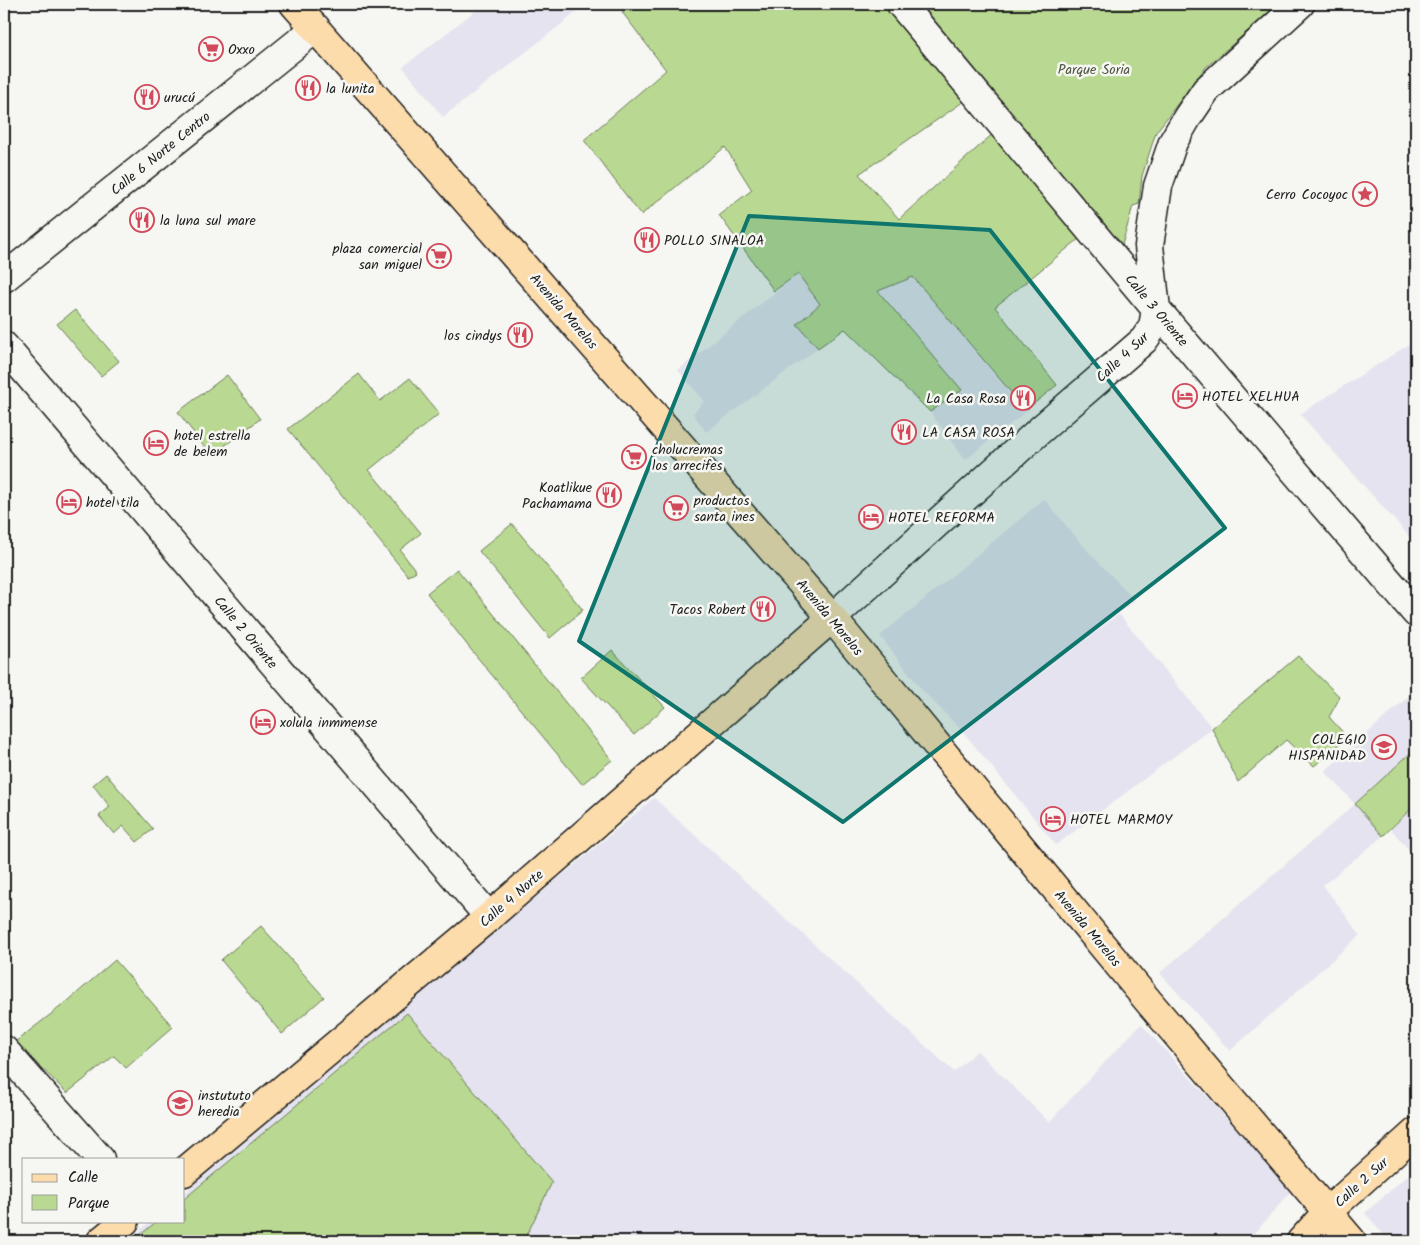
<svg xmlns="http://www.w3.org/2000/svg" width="1420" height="1245" viewBox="0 0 1420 1245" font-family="Kalam,sans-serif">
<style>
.built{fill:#e4e3ef}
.green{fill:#b9d992;stroke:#6a7a57}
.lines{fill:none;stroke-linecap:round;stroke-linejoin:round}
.minor-casing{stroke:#1c1c1c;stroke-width:31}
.major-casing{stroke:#1c1c1c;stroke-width:31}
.minor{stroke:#f6f6f2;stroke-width:28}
.major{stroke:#fddcac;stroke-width:28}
.marked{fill:#0f766e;fill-opacity:0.2;stroke:#0f766e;stroke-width:4;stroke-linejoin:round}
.labels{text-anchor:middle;stroke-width:5;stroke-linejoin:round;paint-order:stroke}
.poi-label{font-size:14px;fill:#1c1c1c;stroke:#f6f6f2;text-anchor:start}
.park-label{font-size:14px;fill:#4b553f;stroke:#f6f6f2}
.street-label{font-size:14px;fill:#1c1c1c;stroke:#f6f6f2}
</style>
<rect width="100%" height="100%" fill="#f6f6f2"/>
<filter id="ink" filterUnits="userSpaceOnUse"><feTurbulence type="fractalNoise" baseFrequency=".02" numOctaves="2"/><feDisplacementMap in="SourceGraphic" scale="10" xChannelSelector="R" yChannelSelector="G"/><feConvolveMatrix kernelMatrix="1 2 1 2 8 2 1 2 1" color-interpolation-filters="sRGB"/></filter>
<g filter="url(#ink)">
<path class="built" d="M484 4H587L443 117 403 67Z
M798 274 820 304 797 324 818 348 706 432 693 414 704 401 678 370Z
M913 277 1026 412 965 460 930 412 962 391 878 290Z
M1416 340V544L1300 414Z
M1044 499 1087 550 1135 600 1035 678 1119 614 1212 728 1056 845 964 733 922 690 880 636Z
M1416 690V748L1355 804 1383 836 1323 885 1360 935 1230 1051 1160 973 1355 804 1325 771Z
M654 798 954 1072 977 1051 1049 1122 1141 1024 1292 1190 1248 1241H127L151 1221H184V1193Z
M1416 805V858L1391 829Z
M1416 1168V1241H1389L1365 1213Z"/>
<path class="green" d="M632 4H896L970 97 859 174 899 219 997 130 1090 230 995 307 1057 385 1026 410 913 277 878 291 962 390 930 412 845 329 818 348 797 324 820 304 798 274 774 291 719 215 752 190 725 147 641 215 584 140 666 70 622 12Z
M921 4H1279L1205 68 1156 132 1142 176 1139 204 1133 206 1122 245Z
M75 310 119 361 101 376 57 324Z
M359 374 380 401 410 378 439 414 369 470 421 533 400 550 416 571 408 576 288 429Z
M227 375 260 419 211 456 178 412Z
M512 524 583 610 550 638 479 551Z
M457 569 612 760 582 784 468 646 427 593Z
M612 650 665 707 634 735 581 678Z
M1298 656 1340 697 1329 717 1348 738 1314 766 1286 740 1238 782 1212 728Z
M1416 748V804L1383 836 1355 804Z
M106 774 153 829 137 842 123 826 114 834 99 816 110 807 93 785Z
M261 926 324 997 282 1034 221 960Z
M115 960 173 1027 126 1068 114 1056 67 1093 15 1042 68 1001Z
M407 1013 552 1182 524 1241H133L157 1221H184V1199Z"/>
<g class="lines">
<defs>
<path id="minor" d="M901 4 1156 309 1416 613
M4 278 316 28
M4 346 489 917
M832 618 1040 430 1144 340 1153 327 1156 309 1149 246 1158 186 1173 142 1187 118 1206 90 1300 4
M4 1050 100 1159"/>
<path id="major" d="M294 4 832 618 1149 1002 1352 1241
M184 1172 489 917 832 618
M101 1241 125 1221
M1301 1241 1327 1212 1416 1132"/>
</defs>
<use href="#minor" class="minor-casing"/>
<use href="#major" class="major-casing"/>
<use href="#minor" class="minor"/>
<use href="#major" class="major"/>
</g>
</g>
<path class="marked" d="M749 216 990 230 1225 528 843 822 579 641Z"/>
<defs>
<symbol id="supermarket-ring" viewBox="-11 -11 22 22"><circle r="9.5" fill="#f6f6f2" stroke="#d1495b" stroke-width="1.5"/><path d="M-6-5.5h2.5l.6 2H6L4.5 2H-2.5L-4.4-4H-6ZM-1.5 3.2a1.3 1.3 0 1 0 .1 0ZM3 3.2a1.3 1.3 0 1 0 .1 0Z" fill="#d1495b"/></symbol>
<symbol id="restaurant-ring" viewBox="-11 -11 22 22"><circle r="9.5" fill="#f6f6f2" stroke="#d1495b" stroke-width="1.5"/><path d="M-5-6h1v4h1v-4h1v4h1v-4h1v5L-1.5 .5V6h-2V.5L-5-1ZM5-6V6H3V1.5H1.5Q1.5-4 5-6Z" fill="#d1495b"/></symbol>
<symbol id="sight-ring" viewBox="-11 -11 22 22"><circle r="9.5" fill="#f6f6f2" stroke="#d1495b" stroke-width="1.5"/><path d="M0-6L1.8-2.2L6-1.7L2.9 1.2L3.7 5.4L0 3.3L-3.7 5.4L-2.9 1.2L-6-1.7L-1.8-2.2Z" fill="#d1495b"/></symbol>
<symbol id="hotel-ring" viewBox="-11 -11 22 22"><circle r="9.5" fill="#f6f6f2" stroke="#d1495b" stroke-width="1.5"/><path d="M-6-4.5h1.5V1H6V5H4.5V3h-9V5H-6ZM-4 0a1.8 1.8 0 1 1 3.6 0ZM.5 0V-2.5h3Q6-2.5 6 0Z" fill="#d1495b"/></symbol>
<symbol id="school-ring" viewBox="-11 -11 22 22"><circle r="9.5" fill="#f6f6f2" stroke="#d1495b" stroke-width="1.5"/><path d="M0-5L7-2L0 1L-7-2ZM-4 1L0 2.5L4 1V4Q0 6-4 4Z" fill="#d1495b"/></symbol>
</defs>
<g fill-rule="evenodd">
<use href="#supermarket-ring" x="197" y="35" width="28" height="28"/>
<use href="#restaurant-ring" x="294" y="74" width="28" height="28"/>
<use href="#restaurant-ring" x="133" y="83" width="28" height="28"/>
<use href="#sight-ring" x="1351" y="180" width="28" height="28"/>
<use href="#restaurant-ring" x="128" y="206" width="28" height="28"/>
<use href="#restaurant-ring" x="633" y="226" width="28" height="28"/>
<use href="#supermarket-ring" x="425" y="242" width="28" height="28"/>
<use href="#restaurant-ring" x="506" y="321" width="28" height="28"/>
<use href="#hotel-ring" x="1171" y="382" width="28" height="28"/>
<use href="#restaurant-ring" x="1009" y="384" width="28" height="28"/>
<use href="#restaurant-ring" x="890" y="418" width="28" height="28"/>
<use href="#hotel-ring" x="142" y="429" width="28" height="28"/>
<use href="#supermarket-ring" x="620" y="443" width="28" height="28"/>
<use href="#restaurant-ring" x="595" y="481" width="28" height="28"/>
<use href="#hotel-ring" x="55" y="488" width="28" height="28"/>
<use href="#supermarket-ring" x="662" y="494" width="28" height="28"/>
<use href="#hotel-ring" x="857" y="503" width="28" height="28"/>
<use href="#restaurant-ring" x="749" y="595" width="28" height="28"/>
<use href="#hotel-ring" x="249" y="708" width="28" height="28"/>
<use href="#school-ring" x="1370" y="733" width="28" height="28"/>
<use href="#hotel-ring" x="1039" y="805" width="28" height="28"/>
<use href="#school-ring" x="166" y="1089" width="28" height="28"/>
</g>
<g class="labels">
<g class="poi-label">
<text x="228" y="54">Oxxo</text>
<text x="326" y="93">la lunita</text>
<text x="164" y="102">urucú</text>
<text x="1348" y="199" text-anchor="end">Cerro Cocoyoc</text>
<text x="160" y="225">la luna sul mare</text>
<text x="664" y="245">POLLO SINALOA</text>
<text x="422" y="253" text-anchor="end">plaza comercial<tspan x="422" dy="16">san miguel</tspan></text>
<text x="502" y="340" text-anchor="end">los cindys</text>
<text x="1202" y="401">HOTEL XELHUA</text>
<text x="1006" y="403" text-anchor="end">La Casa Rosa</text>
<text x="922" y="437">LA CASA ROSA</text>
<text x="174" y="440">hotel estrella<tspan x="174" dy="16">de belem</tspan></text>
<text x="652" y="454">cholucremas<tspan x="652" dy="16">los arrecifes</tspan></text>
<text x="592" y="492" text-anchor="end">Koatlikue<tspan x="592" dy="16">Pachamama</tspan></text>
<text x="694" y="505">productos<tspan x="694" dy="16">santa ines</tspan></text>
<text x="86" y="507">hotel tila</text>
<text x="888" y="522">HOTEL REFORMA</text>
<text x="746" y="614" text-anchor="end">Tacos Robert</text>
<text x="280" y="727">xolula inmmense</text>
<text x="1366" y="744" text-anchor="end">COLEGIO<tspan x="1366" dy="16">HISPANIDAD</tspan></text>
<text x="1070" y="824">HOTEL MARMOY</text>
<text x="198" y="1100">instututo<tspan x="198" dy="16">heredia</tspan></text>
</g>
<g class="park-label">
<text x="1094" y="74">Parque Soria</text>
</g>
<g class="street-label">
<text transform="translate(160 153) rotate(-39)" y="5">Calle 6 Norte Centro</text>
<text transform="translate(1157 310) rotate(50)" y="5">Calle 3 Oriente</text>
<text transform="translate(564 311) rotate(49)" y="5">Avenida Morelos</text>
<text transform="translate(1122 357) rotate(-43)" y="5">Calle 4 Sur</text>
<text transform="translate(830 617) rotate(50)" y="5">Avenida Morelos</text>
<text transform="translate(246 632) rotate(50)" y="5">Calle 2 Oriente</text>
<text transform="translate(511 898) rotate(-41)" y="5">Calle 4 Norte</text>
<text transform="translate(1088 928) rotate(50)" y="5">Avenida Morelos</text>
<text transform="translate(1361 1182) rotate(-42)" y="5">Calle 2 Sur</text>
</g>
</g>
<rect width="1420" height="1245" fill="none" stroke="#f6f6f2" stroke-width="20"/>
<rect x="10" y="10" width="1400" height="1225" fill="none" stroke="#1c1c1c" stroke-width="2" filter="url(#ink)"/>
<rect x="22" y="1158" width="162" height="65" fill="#f6f6f2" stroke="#9f9f9c"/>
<rect x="32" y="1174" width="25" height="8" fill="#fddcac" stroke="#9f9f9c"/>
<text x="68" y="1182" font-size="15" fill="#1c1c1c">Calle</text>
<rect x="32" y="1195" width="25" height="15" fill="#b9d992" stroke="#9f9f9c"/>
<text x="68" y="1208" font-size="15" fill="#1c1c1c">Parque</text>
</svg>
